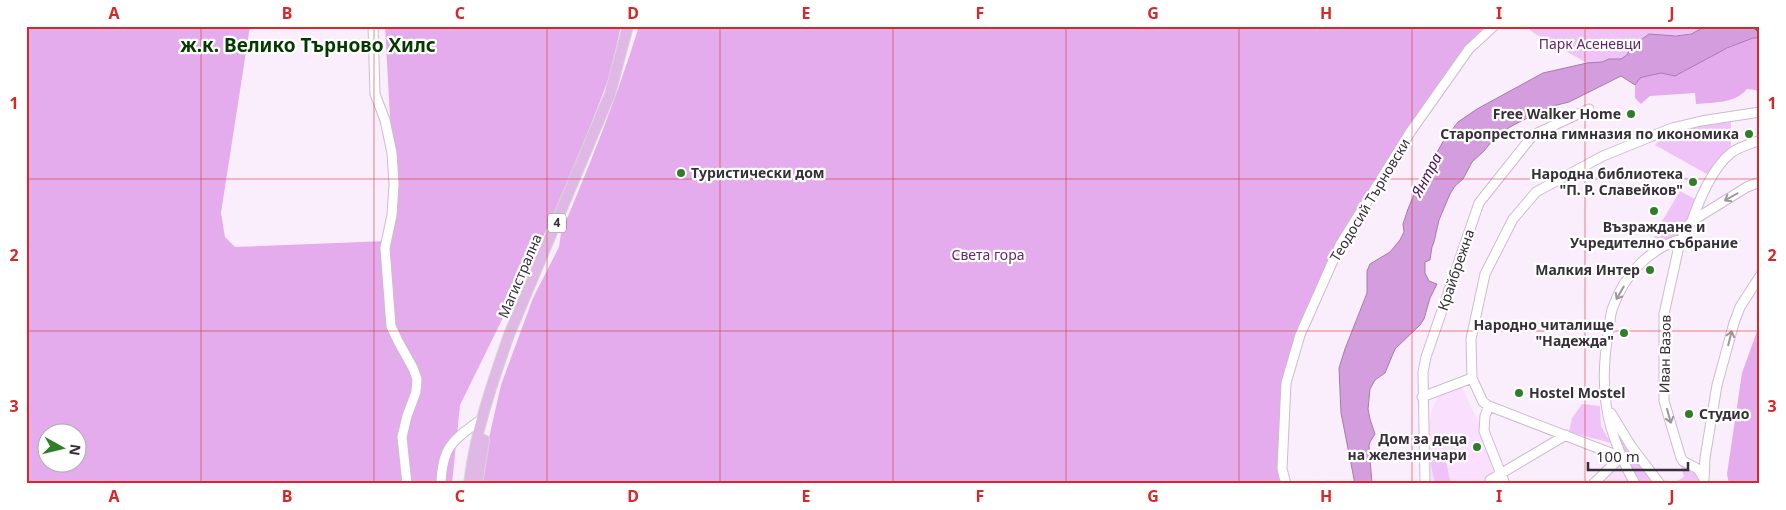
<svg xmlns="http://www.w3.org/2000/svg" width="1786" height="510" viewBox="0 0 1786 510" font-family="'Noto Sans',sans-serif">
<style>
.built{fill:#fae0fe}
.green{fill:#f0c3f8}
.forest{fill:#e4aced;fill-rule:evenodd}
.water{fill:#d49ddd;stroke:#a57cac}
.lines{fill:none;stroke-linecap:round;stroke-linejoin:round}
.minor-casing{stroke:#cebad1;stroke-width:11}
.major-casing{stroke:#d7d5d7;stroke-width:12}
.minor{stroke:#fff;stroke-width:9}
.major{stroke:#dfb8e6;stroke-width:10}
.rail{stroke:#685f6a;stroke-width:2;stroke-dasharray:10 5;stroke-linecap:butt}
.oneway{stroke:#9b979c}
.grid{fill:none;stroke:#d62828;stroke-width:1;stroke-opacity:0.55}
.poi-dot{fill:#307e27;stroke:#fff;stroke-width:2}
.labels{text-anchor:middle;stroke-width:4.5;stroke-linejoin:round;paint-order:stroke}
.shield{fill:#fff;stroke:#736d74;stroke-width:1}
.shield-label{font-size:12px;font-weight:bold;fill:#372f39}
.park-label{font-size:14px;fill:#662470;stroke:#fff}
.poi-label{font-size:14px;font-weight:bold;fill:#372f39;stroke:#fff;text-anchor:end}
.street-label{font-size:14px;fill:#372f39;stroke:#fff}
.water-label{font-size:15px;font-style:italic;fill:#520c5c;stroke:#fff}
.district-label{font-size:19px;font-weight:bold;fill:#043900;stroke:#fff}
.neatline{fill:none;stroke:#d62828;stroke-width:2}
.grid-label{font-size:16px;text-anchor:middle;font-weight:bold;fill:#d62828}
</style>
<rect width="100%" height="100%" fill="#fbeefc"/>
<path class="built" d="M1460 383 1481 427 1497 473 1479 484H1430L1427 436 1432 409 1441 390Z
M1621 457 1635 484H1593Z"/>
<path class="green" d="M1527 26H1707C1690 38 1669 35 1649 34L1629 51 1627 55 1621 60 1609 59 1602 62 1587 63 1532 32Z
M1731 116V152L1712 177 1655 145 1672 128Z
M1680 191 1699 201 1681 239 1658 249 1652 241 1656 234 1655 233Z
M1582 404 1600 406 1601 426 1611 443 1569 432 1572 418Z
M1607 406 1660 484H1635Z
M1444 453 1451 484H1435L1429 456Z
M1678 458 1704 479V484H1672L1684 477Z"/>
<path class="forest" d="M26 26H250L221 213 225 237 235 247 387 241 392 153 385 26H621L610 75 566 190 460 405 452 484H26ZM48 432H78V462H48Z
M639 26H1494L1469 49 1340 245 1286 383V484H482L486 451 501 385 533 298 559 247 561 233C590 164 617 97 639 26Z
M1753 38H1760V98L1756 90 1747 89C1735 104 1713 102 1696 104L1695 93 1650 96 1641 104 1635 98V85L1640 78 1661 73 1684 72C1693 63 1707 61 1716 53Z
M1760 323V484H1729L1727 474 1742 373Z"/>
<path class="water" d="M1707 26H1760V38H1753L1727 48 1675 76 1661 73 1643 77 1640 78 1635 85 1621 76 1569 102 1553 106 1548 111 1533 115 1508 128 1503 134 1496 136 1484 151 1472 162 1463 179 1455 186 1450 194 1439 220 1434 242 1432 247 1430 260 1425 262V273L1429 281 1437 284 1430 298 1424 319 1420 325 1395 349 1385 373 1375 380 1370 389 1368 409 1370 419 1375 434 1370 442 1369 446 1372 484H1355L1341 413 1339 368 1345 349 1367 293V271L1370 264 1390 252 1400 240 1404 232 1403 224 1408 209 1418 185 1444 140 1458 122 1477 109 1543 73 1587 63 1602 62 1609 59H1621L1627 55 1629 51 1634 45 1649 34 1676 36 1691 34Z"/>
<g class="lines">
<defs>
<path id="minor" d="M373 26 375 94 385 120 392 153 394 184 392 215 385 248 391 326 398 341 413 368 417 379 416 392 407 416 402 437 407 484
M1692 221C1699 200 1713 167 1731 153 1738 147 1751 144 1760 140
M1422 397 1472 378
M1489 406 1485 416 1484 431 1505 484
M1611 413 1631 446 1660 484
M1704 479 1698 469 1683 461 1681 458 1664 401V314L1679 246 1686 229 1692 221 1747 187 1760 182
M1704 479 1705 458 1717 385 1734 323 1740 307 1760 276
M1490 480 1566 435
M441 484C442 446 453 440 482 419
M1286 484 1282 469 1286 383 1300 335 1340 245 1411 131 1469 49 1494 26
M1425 484 1423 372 1426 357 1479 203 1533 135 1589 109
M1593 484 1621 457 1489 406 1483 402 1472 378 1471 339 1485 274 1513 219 1531 198 1536 192 1603 156 1672 128 1701 121 1760 112
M1635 484C1625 466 1617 447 1611 428 1602 396 1603 361 1609 329 1610 322 1610 314 1613 307 1624 275 1649 249 1681 239"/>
<path id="major" d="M469 484C475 432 492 384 509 335L610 94 628 26
M477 484 484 440"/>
</defs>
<use href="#minor" class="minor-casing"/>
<use href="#major" class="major-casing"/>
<use href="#minor" class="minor"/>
<use href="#major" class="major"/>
<path class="rail" d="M1753 26 1760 33"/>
</g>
<defs><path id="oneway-shaft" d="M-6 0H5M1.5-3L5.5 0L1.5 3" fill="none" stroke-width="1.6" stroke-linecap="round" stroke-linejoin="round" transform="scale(1.25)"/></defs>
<g class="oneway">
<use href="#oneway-shaft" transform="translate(1731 197) rotate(150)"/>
<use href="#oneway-shaft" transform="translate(1620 293) rotate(120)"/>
<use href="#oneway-shaft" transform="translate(1730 338) rotate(-76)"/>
<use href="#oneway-shaft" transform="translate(1669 416) rotate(74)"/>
</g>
<path class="grid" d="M201 26V484M374 26V484M547 26V484M720 26V484M893 26V484M1066 26V484M1239 26V484M1412 26V484M1585 26V484M26 179H1760M26 331H1760"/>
<g class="poi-dot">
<circle cx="1631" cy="114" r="5"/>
<circle cx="1749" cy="134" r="5"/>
<circle cx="681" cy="173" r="5"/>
<circle cx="1693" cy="182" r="5"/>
<circle cx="1654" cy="211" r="5"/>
<circle cx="1650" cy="270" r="5"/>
<circle cx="1624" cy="333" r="5"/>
<circle cx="1519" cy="393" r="5"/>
<circle cx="1689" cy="414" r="5"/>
<circle cx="1477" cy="447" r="5"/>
</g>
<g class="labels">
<rect class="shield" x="548" y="213.5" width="18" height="19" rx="4"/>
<g class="shield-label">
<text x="557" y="227">4</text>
</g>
<g class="park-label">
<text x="1590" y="49">Парк Асеневци</text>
<text x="988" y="260">Света гора</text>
</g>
<g class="poi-label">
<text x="1621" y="119">Free Walker Home</text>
<text x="1739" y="139">Старопрестолна гимназия по икономика</text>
<text x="691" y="178" text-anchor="start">Туристически дом</text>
<text x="1683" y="179">Народна библиотека<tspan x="1683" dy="16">"П. Р. Славейков"</tspan></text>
<text x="1654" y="232" text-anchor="middle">Възраждане и<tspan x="1654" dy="16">Учредително събрание</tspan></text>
<text x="1640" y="275">Малкия Интер</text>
<text x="1614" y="330">Народно читалище<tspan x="1614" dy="16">"Надежда"</tspan></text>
<text x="1529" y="398" text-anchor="start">Hostel Mostel</text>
<text x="1699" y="419" text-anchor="start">Студио</text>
<text x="1467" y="444">Дом за деца<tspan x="1467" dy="16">на железничари</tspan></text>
</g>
<g class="street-label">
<text transform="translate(1370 200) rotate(-59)" y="5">Теодосий Търновски</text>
<text transform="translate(1456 270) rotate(-71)" y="5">Крайбрежна</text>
<text transform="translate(520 276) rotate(-67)" y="5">Магистрална</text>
<text transform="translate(1665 354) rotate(-89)" y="5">Иван Вазов</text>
</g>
<g class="water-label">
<text transform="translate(1427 175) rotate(-62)" y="5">Янтра</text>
</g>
<g class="district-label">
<text x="308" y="52">ж.к. Велико Търново Хилс</text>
</g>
</g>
<rect width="1786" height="510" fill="none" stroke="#ffffff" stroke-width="55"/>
<g transform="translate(62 448) rotate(98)"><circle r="24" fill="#ffffff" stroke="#afacb0"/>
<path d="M0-4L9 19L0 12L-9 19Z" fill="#307e27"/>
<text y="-8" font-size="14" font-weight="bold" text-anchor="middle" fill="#372f39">N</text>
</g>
<path d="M1588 462v8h100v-8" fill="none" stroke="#372f39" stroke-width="2.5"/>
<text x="1596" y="462" font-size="15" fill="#372f39" stroke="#ffffff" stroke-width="4" paint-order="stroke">100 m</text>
<rect x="28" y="28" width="1730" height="454" class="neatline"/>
<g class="grid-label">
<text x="114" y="19">A</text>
<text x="287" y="19">B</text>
<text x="460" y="19">C</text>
<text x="633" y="19">D</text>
<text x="806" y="19">E</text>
<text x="980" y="19">F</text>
<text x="1153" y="19">G</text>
<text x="1326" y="19">H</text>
<text x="1499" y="19">I</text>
<text x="1672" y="19">J</text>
<text x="14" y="109">1</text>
<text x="1772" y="109">1</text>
<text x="14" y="261">2</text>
<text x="1772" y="261">2</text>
<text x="14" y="412">3</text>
<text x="1772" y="412">3</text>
<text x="114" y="502">A</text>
<text x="287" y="502">B</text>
<text x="460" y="502">C</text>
<text x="633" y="502">D</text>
<text x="806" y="502">E</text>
<text x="980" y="502">F</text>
<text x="1153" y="502">G</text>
<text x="1326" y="502">H</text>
<text x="1499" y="502">I</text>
<text x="1672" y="502">J</text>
</g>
</svg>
